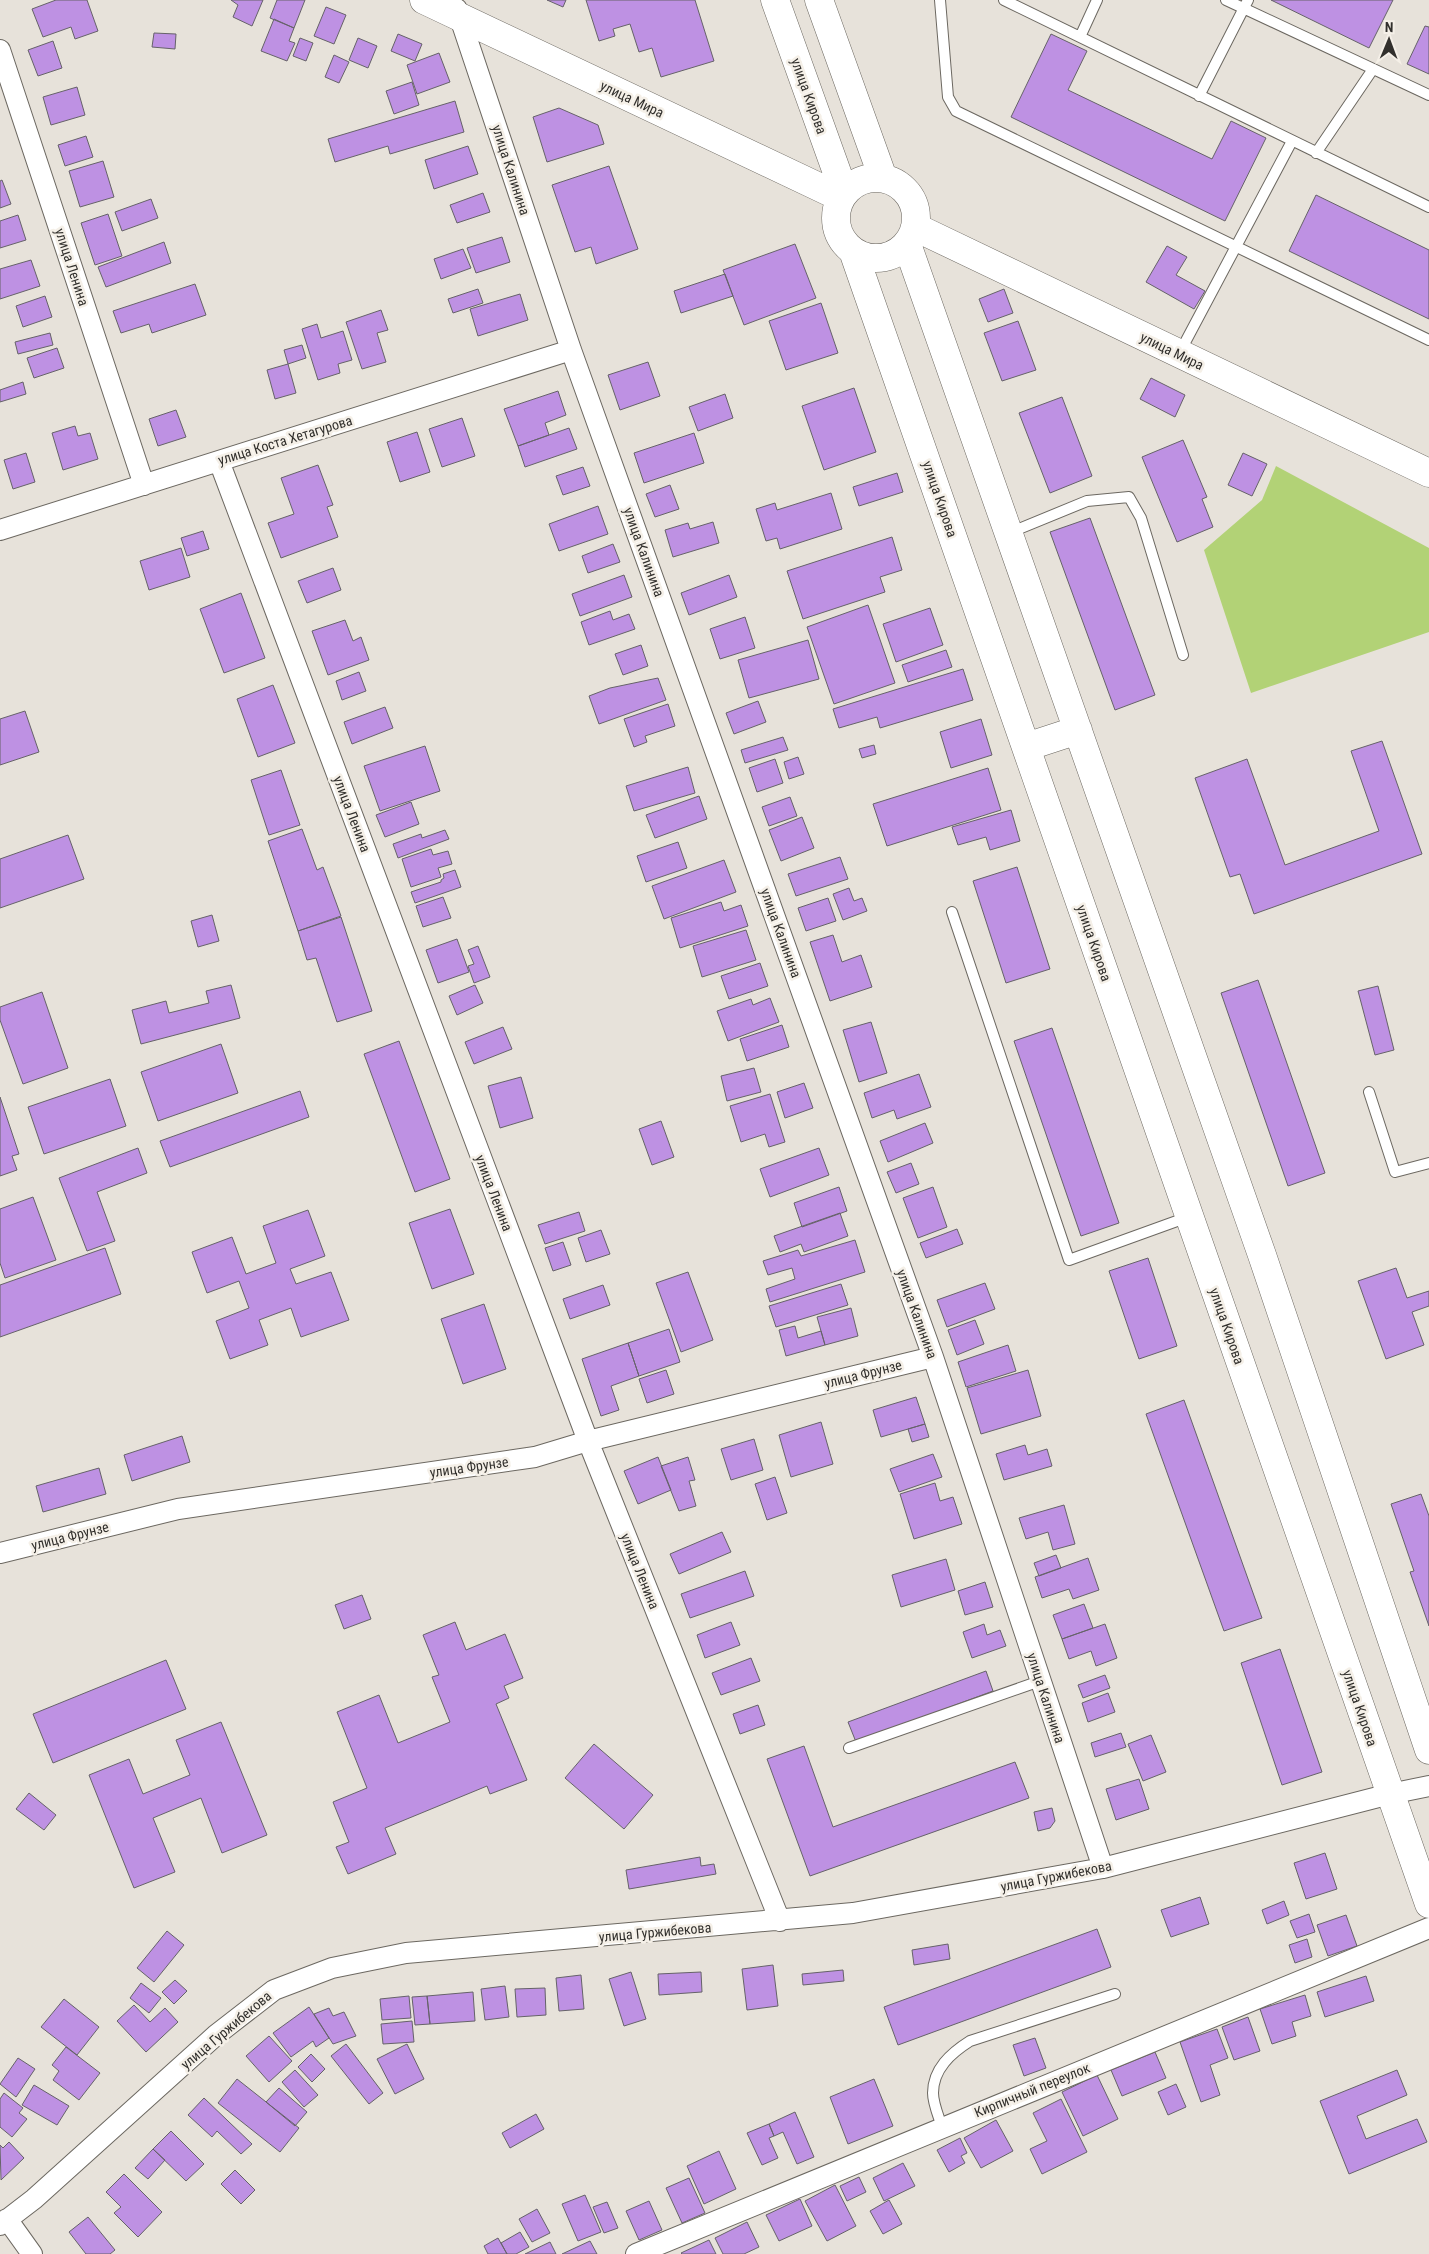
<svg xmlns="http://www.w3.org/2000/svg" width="1429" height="2254" viewBox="0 0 1429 2254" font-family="'Roboto Condensed',sans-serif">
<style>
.green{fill:#b2d276}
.building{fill:#be91e3;stroke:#666269}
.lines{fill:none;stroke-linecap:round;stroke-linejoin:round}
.lane-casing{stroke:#6c6861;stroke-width:12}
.street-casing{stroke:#6c6861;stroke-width:22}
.secondary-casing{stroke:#6c6861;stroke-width:29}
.lane{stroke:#fff;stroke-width:10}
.street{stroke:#fff;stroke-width:20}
.secondary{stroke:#fff;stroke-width:28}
.labels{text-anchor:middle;stroke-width:5;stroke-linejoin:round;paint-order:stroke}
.street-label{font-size:14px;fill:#32302d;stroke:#f5f0e8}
</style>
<rect width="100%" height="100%" fill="#e7e2da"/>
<path class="green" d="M1276 466 1429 548V632L1251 693 1204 550 1262 500Z"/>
<path class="building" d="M56 0H87L98 31 75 39 71 27 43 37 32 9Z
M231 0H263L252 26 233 17 238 5Z
M277 0H305L294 28 270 18Z
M547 0H566L563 7Z
M586 0H695L714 61 661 77 652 48 639 52 630 24 613 29 615 36 599 41Z
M1271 0H1393L1369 48Z
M326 7 346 15 334 44 314 36Z
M274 19 294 28 289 41 295 43 287 61 261 51Z
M1425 26 1429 27V74L1407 64Z
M154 33 176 34 175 49 152 47Z
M398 34 422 44 415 61 391 51Z
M1051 34 1087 51 1068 90 1212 159 1231 121 1266 138 1225 221 1011 117Z
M300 38 313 43 306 61 293 56Z
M358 38 377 46 368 68 349 60Z
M53 41 62 68 38 76 28 50Z
M439 53 450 82 417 94 407 65Z
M334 55 349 62 339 83 325 77Z
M412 82 419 105 394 114 386 91Z
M77 87 85 115 51 125 43 97Z
M455 101 464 132 390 154 388 146 335 162 328 139Z
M559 108 598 125 604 144 547 162 533 117Z
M86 136 93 157 65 166 58 145Z
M468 146 478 174 434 189 425 160Z
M103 161 114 197 80 207 69 171Z
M609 166 638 249 596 264 591 247 575 252 552 185Z
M2 180 11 204 0 208V181Z
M483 193 490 212 457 223 450 205Z
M1316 195 1429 250V319L1289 251Z
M151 199 158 218 122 231 115 212Z
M108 214 122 256 95 265 81 223Z
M18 215 26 240 0 248V221Z
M502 237 510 262 476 273 467 248Z
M164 242 171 263 106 287 98 267Z
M795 244 816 298 744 325 723 270Z
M1167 246 1187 257 1176 275 1205 291 1194 309 1146 282Z
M463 249 471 268 441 279 434 259Z
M31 260 40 286 0 299V269Z
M725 274 733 296 681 313 674 291Z
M195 284 206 315 152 333 149 324 121 333 113 311Z
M478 289 483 303 453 313 448 299Z
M1004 289 1013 313 988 322 979 299Z
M520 294 528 320 478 336 470 309Z
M45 296 52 317 23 327 16 306Z
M821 303 838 353 786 370 769 321Z
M381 310 388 330 377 333 386 362 362 369 346 322Z
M1018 321 1036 370 1002 381 984 333Z
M317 324 321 338 343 331 352 360 338 364 340 373 318 380 302 329Z
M50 333 53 345 18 354 15 342Z
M302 345 306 358 288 364 284 350Z
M57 348 64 368 34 378 27 358Z
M648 362 660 396 620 410 608 375Z
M288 364 296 393 275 399 267 370Z
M1151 378 1185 395 1175 417 1140 399Z
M23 382 26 394 0 402V390Z
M854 388 876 452 824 470 802 406Z
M558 391 566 415 545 423 549 435 518 446 504 409Z
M725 394 733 418 698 431 689 407Z
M1062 397 1092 476 1050 493 1019 413Z
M176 410 186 437 158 446 149 419Z
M462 418 475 456 442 467 429 429Z
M75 426 78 436 90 433 98 459 63 470 52 433Z
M569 428 577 449 525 467 518 446Z
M417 432 430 472 400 482 387 442Z
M694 433 704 463 644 483 634 453Z
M1183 440 1207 497 1202 499 1213 527 1177 542 1142 457Z
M26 453 35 482 13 489 4 460Z
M1243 453 1267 464 1252 496 1228 485Z
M318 465 333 505 327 507 338 537 281 558 268 523 294 514 281 478Z
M583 467 590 486 563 495 556 476Z
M897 473 903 492 859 506 853 487Z
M670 485 679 509 655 517 646 494Z
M831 493 842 529 780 549 777 538 766 541 756 509 775 503 777 510Z
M598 506 608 534 559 551 549 524Z
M1090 518 1155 695 1115 710 1050 532Z
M713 522 719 543 673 557 665 530 688 523 690 529Z
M203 531 209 549 187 556 181 538Z
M892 537 902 570 880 577 885 592 803 619 787 571Z
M613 544 620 562 588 573 582 556Z
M181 548 190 577 149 590 140 561Z
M333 568 341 590 307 603 298 581Z
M624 575 632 597 580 616 572 594Z
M729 575 737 597 689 615 681 593Z
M241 593 265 658 224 673 200 609Z
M868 605 895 683 834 704 807 627Z
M930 608 943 645 896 662 883 624Z
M610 611 613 620 629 614 635 629 589 645 581 622Z
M745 617 755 648 720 659 710 629Z
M345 620 353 641 361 637 369 660 328 675 312 631Z
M808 640 819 679 749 698 738 660Z
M641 645 648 666 623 675 615 654Z
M946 650 952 667 908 682 902 665Z
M963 669 973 700 880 728 877 717 839 728 833 709Z
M359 672 366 691 342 700 336 681Z
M658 678 666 700 599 724 589 696 610 688Z
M273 685 295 743 258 757 237 699Z
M758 701 766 722 734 734 726 713Z
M668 704 675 726 645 736 647 742 634 747 624 719Z
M385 707 393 728 352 744 344 722Z
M25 711 39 752 0 765V719Z
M981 719 992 755 951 768 940 732Z
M783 737 788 750 745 763 741 750Z
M1382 741 1422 854 1254 914 1240 874 1230 877 1195 778 1247 759 1285 865 1379 831 1351 751Z
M874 745 876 754 862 758 859 749Z
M425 746 440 791 380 811 364 766Z
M798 757 804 774 789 779 784 762Z
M775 759 783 783 757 792 749 768Z
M688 767 695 793 634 811 626 786Z
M988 768 1001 810 887 846 873 804Z
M281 770 300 825 269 835 251 780Z
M699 796 707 819 655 838 646 815Z
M790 797 797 816 769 826 762 807Z
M411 802 419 824 385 837 376 815Z
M1011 810 1020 841 990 850 986 837 958 845 952 827Z
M802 817 814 848 781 861 769 830Z
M302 829 317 870 323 867 341 916 298 931 268 841Z
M445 830 449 839 398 858 393 844 421 834 422 838Z
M68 835 84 879 0 908V859Z
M678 842 687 868 646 882 637 856Z
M431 849 433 855 448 851 452 864 438 868 441 877 411 887 402 859Z
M840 857 848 879 796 896 788 874Z
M724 860 736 892 664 919 652 886Z
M1017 867 1050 969 1006 983 973 881Z
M455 870 461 887 415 903 411 892 441 882V880L444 878 443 874Z
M849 888 854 901 862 898 867 911 843 920 833 894Z
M443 897 451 918 423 927 416 906Z
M828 898 836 921 806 931 798 908Z
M721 902 724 911 741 905 748 926 680 948 671 918Z
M212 915 219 941 198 947 191 921Z
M341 917 372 1011 337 1022 316 958 307 960 298 931Z
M746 930 756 960 702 977 693 946Z
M833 935 842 962 861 955 872 987 830 1001 810 942Z
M457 939 469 972 438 983 426 950Z
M478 946 490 977 474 983 468 966 474 964 468 950Z
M760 963 768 986 729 999 721 976Z
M1258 980 1325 1173 1288 1186 1221 993Z
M231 985 240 1018 141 1044 132 1010 166 1001 169 1013 209 1003 206 991Z
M475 985 483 1003 457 1015 449 996Z
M1378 986 1394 1050 1375 1055 1358 991Z
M42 992 68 1068 23 1084 0 1020V1007Z
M770 998 779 1022 728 1041 717 1011 751 999 753 1005Z
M871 1022 887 1073 859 1082 843 1030Z
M782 1025 789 1047 747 1061 740 1039Z
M503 1027 512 1049 474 1064 465 1042Z
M1052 1028 1119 1223 1081 1236 1014 1041Z
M399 1041 450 1179 415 1192 364 1054Z
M221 1044 238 1093 158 1121 141 1072Z
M754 1068 761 1092 727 1101 721 1076Z
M919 1074 931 1107 897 1119 894 1110 872 1118 864 1093Z
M521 1077 533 1118 500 1128 488 1086Z
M110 1079 126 1126 44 1154 28 1107Z
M804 1083 813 1108 785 1118 777 1092Z
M300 1091 309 1117 170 1167 160 1141Z
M770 1094 785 1142 769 1147 765 1134 741 1142 730 1106Z
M0 1097 19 1154 12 1156 17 1170 0 1176Z
M661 1121 674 1157 652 1165 639 1129Z
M925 1123 933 1143 888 1162 880 1141Z
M138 1148 147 1173 97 1192 115 1241 87 1251 59 1178Z
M819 1148 829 1175 770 1197 760 1169Z
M911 1163 919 1184 896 1193 887 1172Z
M839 1187 847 1211 802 1227 794 1203Z
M933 1187 947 1227 918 1238 903 1198Z
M33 1197 56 1260 5 1278 0 1263V1209Z
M450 1209 474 1274 432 1289 409 1223Z
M308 1210 325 1256 290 1269 296 1284 331 1272 349 1320 301 1337 291 1308 259 1320 268 1345 230 1359 216 1321 249 1308 239 1281 207 1293 192 1252 232 1237 246 1274 276 1263 263 1226Z
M579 1212 585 1231 545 1244 538 1225Z
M840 1213 848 1236 804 1252 801 1244 780 1252 774 1236Z
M957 1229 963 1244 926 1258 920 1243Z
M601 1230 610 1254 586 1262 578 1238Z
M855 1240 865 1272 770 1302 766 1289 795 1279 792 1268 768 1275 763 1261 798 1250 801 1256Z
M563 1242 571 1265 553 1271 545 1248Z
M105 1248 121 1294 0 1337V1285Z
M1148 1258 1177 1346 1139 1359 1109 1271Z
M1396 1268 1407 1298 1429 1291V1306L1412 1312 1424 1345 1386 1359 1358 1281Z
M688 1272 713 1340 681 1352 656 1283Z
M985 1283 995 1309 947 1327 937 1300Z
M841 1284 848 1305 776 1327 769 1306Z
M603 1285 610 1305 570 1319 563 1299Z
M484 1304 506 1369 463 1384 441 1319Z
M851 1308 858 1336 825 1345 817 1317Z
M975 1320 984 1344 957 1355 948 1330Z
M795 1326 798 1338 821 1331 825 1345 786 1356 779 1330Z
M669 1329 680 1362 639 1376 628 1343Z
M628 1343 639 1376 611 1386 619 1410 601 1416 582 1359Z
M1008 1345 1016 1371 966 1387 958 1362Z
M666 1370 674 1394 647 1403 639 1379Z
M1028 1370 1041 1416 981 1434 967 1388Z
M916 1397 925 1424 881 1437 873 1410Z
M1184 1400 1262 1618 1224 1631 1146 1414Z
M821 1422 833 1464 791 1477 779 1435Z
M925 1424 929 1437 912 1442 908 1429Z
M182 1436 190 1462 132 1481 124 1455Z
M754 1439 763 1470 731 1480 721 1449Z
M1025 1445 1028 1455 1047 1449 1052 1466 1004 1480 996 1454Z
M933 1454 942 1477 899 1492 890 1469Z
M658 1457 671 1490 638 1504 624 1471Z
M688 1457 695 1480 689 1481 696 1506 679 1511 661 1466Z
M99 1468 106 1494 43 1512 36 1486Z
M775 1477 787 1513 767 1520 755 1484Z
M935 1483 940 1501 953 1497 962 1524 914 1539 900 1494Z
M1421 1494 1429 1516V1626L1410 1572 1414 1571 1391 1504Z
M1064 1505 1075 1544 1053 1550 1048 1532 1026 1539 1019 1518Z
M722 1532 731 1552 679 1574 670 1554Z
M1056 1555 1061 1568 1039 1576 1034 1563Z
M1088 1558 1099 1590 1073 1599 1069 1589 1042 1598 1035 1577Z
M946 1559 955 1590 901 1607 892 1575Z
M745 1571 754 1596 690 1618 681 1594Z
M985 1582 993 1607 965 1615 958 1591Z
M362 1595 371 1619 344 1629 335 1605Z
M1084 1604 1093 1628 1062 1639 1053 1615Z
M455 1622 466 1650 505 1634 523 1678 504 1686 509 1698 496 1704 527 1780 490 1794 487 1786 385 1828 396 1854 348 1874 336 1847 349 1842 333 1802 367 1788 337 1712 379 1695 398 1743 450 1722 432 1677 439 1675 423 1635Z
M731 1622 740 1645 705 1658 697 1635Z
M984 1624 987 1635 1000 1630 1006 1646 972 1658 963 1632Z
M1105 1624 1117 1658 1096 1666 1091 1651 1069 1659 1062 1639Z
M1280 1649 1322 1772 1282 1785 1241 1663Z
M751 1658 760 1681 721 1695 712 1673Z
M166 1660 186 1709 53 1763 33 1714Z
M986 1671 993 1691 856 1742 848 1722Z
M1105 1675 1110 1688 1083 1698 1078 1685Z
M1108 1693 1115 1712 1088 1722 1082 1703Z
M758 1705 765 1725 740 1734 733 1714Z
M221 1722 267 1835 222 1853 201 1798 153 1818 175 1872 134 1888 89 1775 129 1759 143 1794 190 1775 176 1740Z
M1121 1733 1126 1747 1095 1757 1091 1743Z
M1151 1735 1166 1772 1143 1781 1128 1744Z
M594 1744 653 1795 624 1829 565 1778Z
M804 1746 833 1827 1015 1762 1029 1798 810 1876 767 1759Z
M1139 1779 1149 1809 1116 1820 1106 1789Z
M29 1793 56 1815 44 1830 16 1809Z
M1052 1808 1055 1821 1050 1828 1038 1831 1034 1812Z
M1325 1853 1337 1889 1306 1899 1294 1863Z
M700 1857 701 1866 714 1864 716 1874 629 1889 626 1870Z
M1200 1897 1209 1924 1171 1937 1161 1910Z
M1284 1901 1289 1915 1267 1924 1262 1910Z
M1309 1914 1315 1932 1297 1938 1290 1921Z
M1346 1915 1357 1946 1328 1956 1317 1925Z
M1097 1929 1111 1967 898 2045 884 2007Z
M167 1931 184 1945 154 1982 137 1968Z
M1307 1939 1312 1957 1295 1963 1289 1945Z
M948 1944 950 1959 914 1965 912 1950Z
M773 1965 778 2006 747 2010 742 1969Z
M843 1970 844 1981 803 1985 802 1974Z
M631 1972 646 2019 624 2026 609 1979Z
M701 1972 702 1992 659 1995 658 1974Z
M581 1975 584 2009 559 2011 556 1978Z
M1366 1976 1374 2001 1325 2017 1317 1992Z
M175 1980 187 1991 174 2004 162 1992Z
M141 1983 161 1998 149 2013 130 1998Z
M505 1986 509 2017 485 2020 481 1989Z
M545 1988 546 2015 517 2017 515 1989Z
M473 1992 475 2021 430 2024 427 1996Z
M1305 1995 1311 2016 1292 2022 1296 2036 1272 2044 1260 2009Z
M409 1996 411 2018 382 2020 380 1999Z
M427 1996 430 2024 415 2025 412 1997Z
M64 1999 99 2027 77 2055 41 2027Z
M134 2005 150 2022 165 2008 178 2022 146 2052 117 2021Z
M309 2007 329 2038 316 2047 313 2041 291 2057 273 2033Z
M329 2008 333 2016 344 2012 356 2036 333 2044 314 2014Z
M1248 2017 1260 2051 1234 2060 1222 2027Z
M412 2021 414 2042 383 2044 381 2024Z
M1217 2029 1228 2058 1210 2065 1220 2095 1201 2102 1180 2042Z
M269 2036 292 2061 269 2082 246 2056Z
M1035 2038 1046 2068 1024 2076 1013 2045Z
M346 2044 383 2093 369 2104 331 2056Z
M407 2044 424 2079 395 2094 377 2059Z
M66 2047 100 2073 79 2100 53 2080 59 2071 52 2065Z
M1155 2052 1166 2078 1122 2096 1111 2070Z
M311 2054 325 2069 312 2082 298 2067Z
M18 2058 35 2069 16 2097 0 2084Z
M295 2070 318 2095 304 2107 282 2082Z
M1397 2070 1407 2095 1357 2116 1366 2139 1417 2119 1427 2142 1349 2174 1320 2101Z
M1097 2075 1118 2119 1083 2136 1062 2092Z
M237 2079 299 2128 280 2152 218 2103Z
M874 2079 893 2126 848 2144 830 2097Z
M1176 2084 1186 2107 1168 2115 1158 2092Z
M34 2085 69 2106 57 2125 22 2105Z
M279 2088 307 2112 295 2126 266 2102Z
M4 2093 23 2108 19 2113 27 2119 12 2137 0 2127V2099Z
M204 2098 252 2144 241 2154 217 2131 212 2137 188 2115Z
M1061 2099 1087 2152 1042 2174 1030 2149 1047 2141 1033 2113Z
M795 2112 814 2157 797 2164 783 2132 774 2136 769 2124Z
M536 2114 544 2129 510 2148 502 2133Z
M996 2120 1013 2151 981 2168 964 2138Z
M769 2124 774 2136 769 2138 778 2158 762 2165 747 2133Z
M171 2131 204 2164 186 2181 153 2149Z
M960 2138 967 2153 961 2156 965 2163 949 2172 937 2150Z
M9 2142 24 2158 1 2180 0 2145 3 2148Z
M153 2149 165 2160 148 2179 135 2168Z
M719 2151 736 2189 704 2204 687 2166Z
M903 2163 915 2186 884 2201 873 2178Z
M235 2170 255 2190 241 2204 221 2184Z
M124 2174 162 2212 138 2237 114 2213 121 2207 106 2192Z
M859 2177 866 2192 847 2201 840 2186Z
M689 2178 705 2213 682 2223 666 2188Z
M835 2185 856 2226 827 2241 805 2201Z
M585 2195 601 2232 578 2241 562 2204Z
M800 2199 812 2226 779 2241 766 2215Z
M889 2200 902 2224 883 2234 870 2211Z
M649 2201 662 2230 639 2240 626 2211Z
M607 2202 618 2228 604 2233 593 2207Z
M537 2209 550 2233 532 2242 519 2219Z
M88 2217 115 2250 110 2254H86L69 2232Z
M747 2222 759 2247 744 2254H723L715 2238Z
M520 2232 529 2247 516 2254H507L501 2243Z
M498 2238 507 2254H488L484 2246Z
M709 2240 716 2254H682L681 2253Z
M590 2241 597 2254H562Z
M550 2242 556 2254H525Z"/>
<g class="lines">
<defs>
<path id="lane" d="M940 0 948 97 956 111 1429 340
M1004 0 1429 207
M1226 0 1429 95
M1080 37 1097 0
M1199 96 1248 0
M1316 153 1373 69
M1180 352 1292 141
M1009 533 1087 501 1129 497 1141 518 1183 655
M952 912 1069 1260 1188 1217
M1369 1092 1395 1172 1429 1163
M849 1748 1040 1681
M942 2127C939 2117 933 2104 933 2093 933 2069 951 2053 970 2041L1115 1994"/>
<path id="street" d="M457 9 571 350 933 1357 1103 1868
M0 50 144 485
M219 461 588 1441 780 1921
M0 530 571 350
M0 1553 178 1509 535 1457 588 1441 933 1357
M7 2219 32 2254
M0 2225 34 2199 216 2035 274 1990 332 1968 406 1953 853 1913 1103 1868 1390 1794 1429 1786
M636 2254 1429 1928"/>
<path id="secondary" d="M424 0 840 197
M775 0 844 192
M819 0 883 178
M836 218a40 40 0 1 1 80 0a40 40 0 1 1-80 0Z
M915 227 1429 473
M907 244 1262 1255 1429 1750
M853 251 1429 1904
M1026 747 1078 730"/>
</defs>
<use href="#lane" class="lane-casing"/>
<use href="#street" class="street-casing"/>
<use href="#secondary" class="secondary-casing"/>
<use href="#lane" class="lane"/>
<use href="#street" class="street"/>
<use href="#secondary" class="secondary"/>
</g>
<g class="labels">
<g class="street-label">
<text transform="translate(809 96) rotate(70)" y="5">улица Кирова</text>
<text transform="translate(632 99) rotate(25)" y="5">улица Мира</text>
<text transform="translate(511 170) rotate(72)" y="5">улица Калинина</text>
<text transform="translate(72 267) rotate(72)" y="5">улица Ленина</text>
<text transform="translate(1172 351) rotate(26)" y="5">улица Мира</text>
<text transform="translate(285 440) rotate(-17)" y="5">улица Коста Хетагурова</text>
<text transform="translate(940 499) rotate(71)" y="5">улица Кирова</text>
<text transform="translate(644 552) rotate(70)" y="5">улица Калинина</text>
<text transform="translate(352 814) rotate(69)" y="5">улица Ленина</text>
<text transform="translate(781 933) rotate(70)" y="5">улица Калинина</text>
<text transform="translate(1094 943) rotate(71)" y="5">улица Кирова</text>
<text transform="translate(494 1193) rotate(69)" y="5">улица Ленина</text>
<text transform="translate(917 1314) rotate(70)" y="5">улица Калинина</text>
<text transform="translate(1227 1326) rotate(71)" y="5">улица Кирова</text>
<text transform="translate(863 1374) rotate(-14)" y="5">улица Фрунзе</text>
<text transform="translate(469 1467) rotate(-8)" y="5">улица Фрунзе</text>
<text transform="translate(70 1536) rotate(-14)" y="5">улица Фрунзе</text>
<text transform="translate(640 1571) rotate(68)" y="5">улица Ленина</text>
<text transform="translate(1046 1698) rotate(72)" y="5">улица Калинина</text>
<text transform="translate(1360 1708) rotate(71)" y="5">улица Кирова</text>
<text transform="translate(1056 1876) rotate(-11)" y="5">улица Гуржибекова</text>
<text transform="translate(655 1932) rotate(-5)" y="5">улица Гуржибекова</text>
<text transform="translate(226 2030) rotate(-40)" y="5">улица Гуржибекова</text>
<text transform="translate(1032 2090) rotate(-22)" y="5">Кирпичный переулок</text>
</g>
</g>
<g transform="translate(1389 40) rotate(1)" stroke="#f5f0e8" stroke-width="4" paint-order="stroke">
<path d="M0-4L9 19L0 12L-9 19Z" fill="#32302d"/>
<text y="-8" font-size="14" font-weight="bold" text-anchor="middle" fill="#32302d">N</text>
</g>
</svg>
